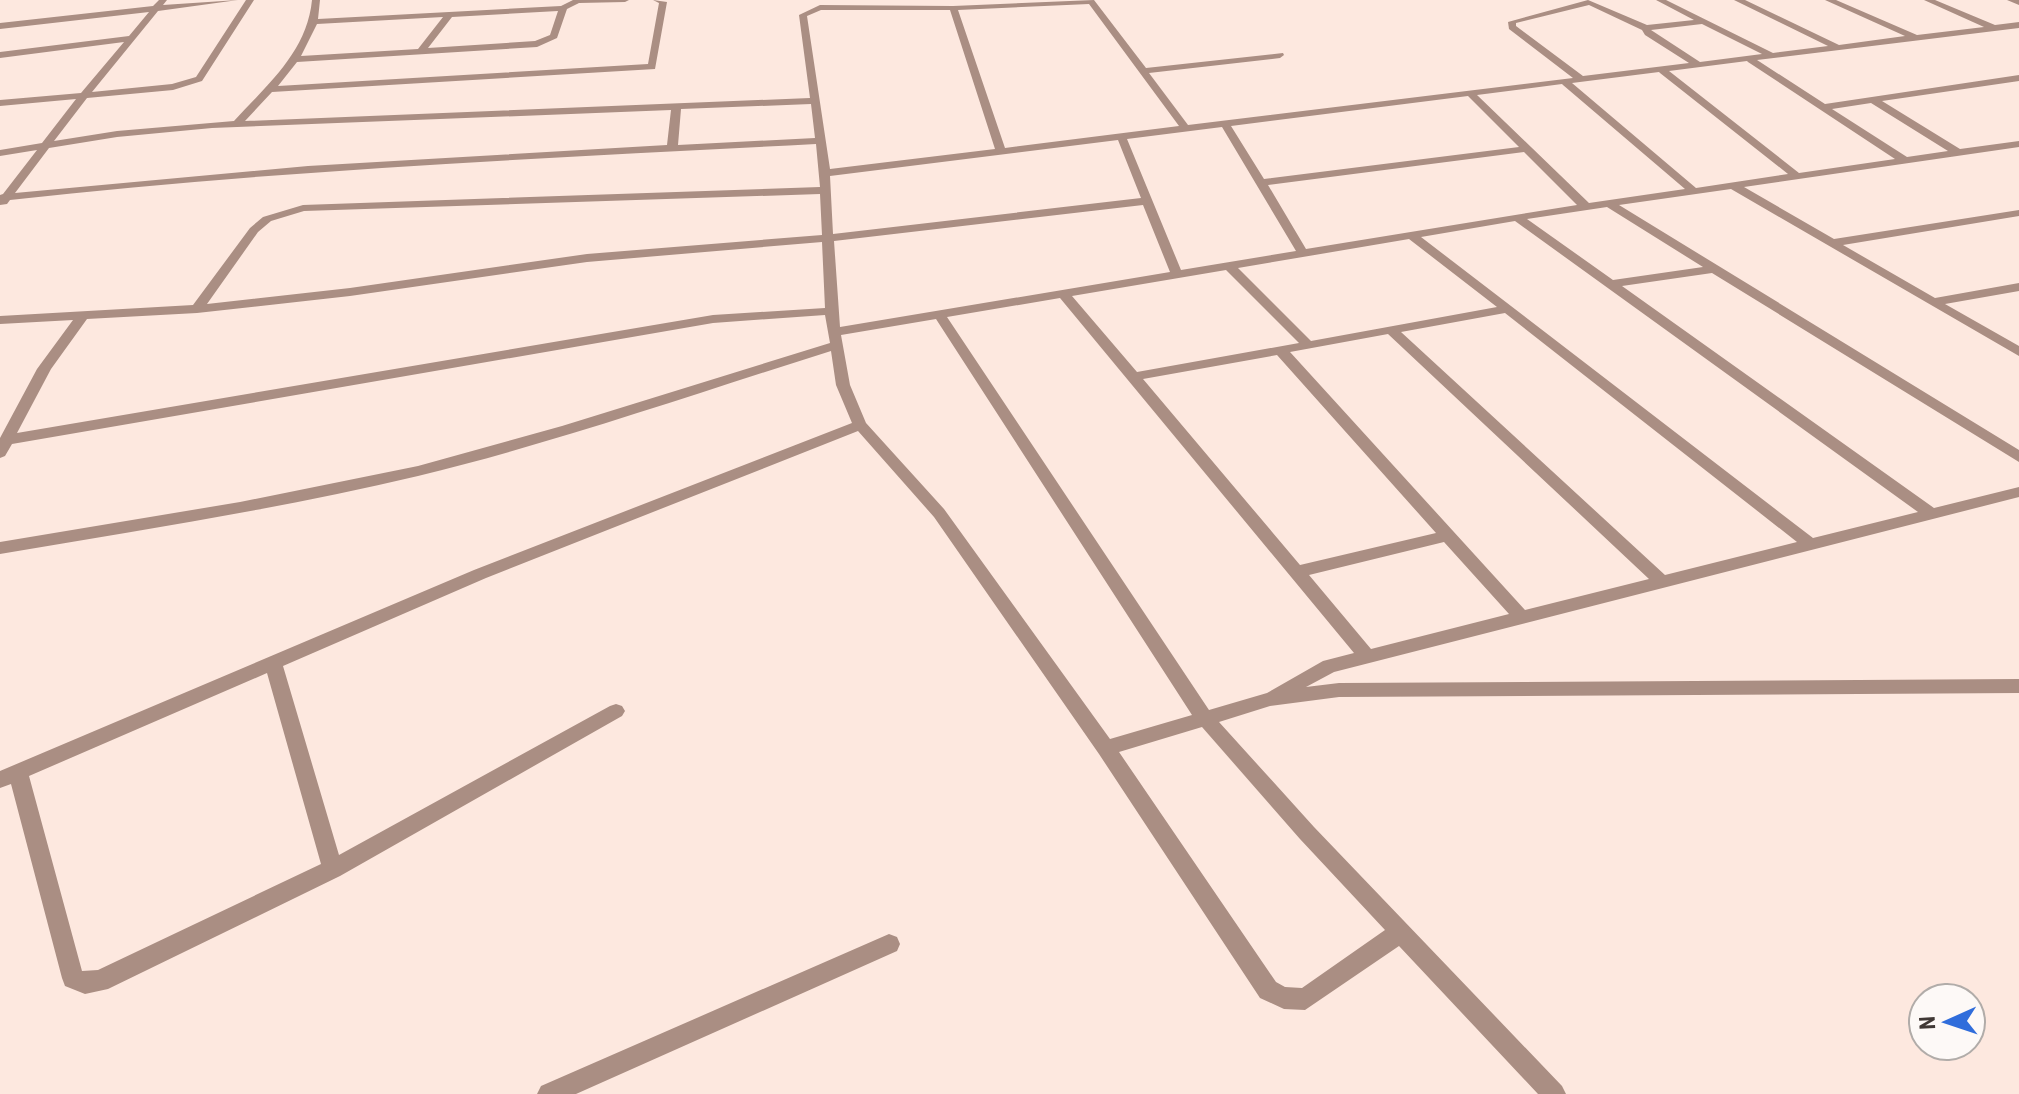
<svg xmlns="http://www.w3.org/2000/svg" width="2019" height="1094" viewBox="0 0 2019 1094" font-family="'Roboto Condensed',sans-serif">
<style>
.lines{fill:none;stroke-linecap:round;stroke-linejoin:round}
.minor{fill:#aa8e83;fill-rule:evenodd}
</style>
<rect width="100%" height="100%" fill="#fde8df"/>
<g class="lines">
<path class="minor" d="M159 0H167L163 5 238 0 158 11 92 92 172 84 196 77 246 0H254L202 81 173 90 87 98 54 141 117 131 234 121C267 85 307 52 312 0H320L318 19 561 6 573 0H629L625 2 579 3 567 9 557 38 537 47 297 62 278 86 648 64 659 3 653 0 667 2 655 69 272 92 245 121 810 98 799 15 820 5 953 6 1094 0 1146 68 1283 53 1284 55 1280 58 1149 73 1188 125 1573 78 1509 29 1508 22 1588 0 1647 25 1694 20 1656 0H1666L1773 53 1828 46 1734 0H1745L1839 45 1905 36 1825 0H1836L1917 35 1984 27 1924 0H1935L1995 25 2019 22V28L1757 60 1825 104 2019 75V81L1882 101 1960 149 2019 141V147L1744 187 1834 239 2019 210V216L1843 245 1935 298 2019 283V291L1945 304 2019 346V356L1731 189 1619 205 2019 450V462L1712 273 1622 286 1934 508 2019 487V497L1334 672 1306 687 1339 683 2019 679V693L1339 697 1270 706 1219 722 1314 827 1562 1086 1566 1094H1538L1399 946 1305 1010 1284 1009 1260 998 1099 754 934 517 858 431 486 578 283 666 339 855 610 706 616 704 622 706 625 711 622 716 340 876 108 989 85 994 65 986 62 978 11 784 0 788V771L474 570 852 423 836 385 831 351C694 394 558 442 418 476 280 509 140 530 0 554V542L240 502 418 466 562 426 830 343 825 315 713 323 12 444 5 456 0 458V438L37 369 73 320 0 324V316L193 305 250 228 263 217 303 205 820 187 816 144C547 158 278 170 10 200L7 204 0 205V195L3 194 37 150 0 156V150L42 143 76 99 0 106V100L81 93 124 42 0 58V52L129 36 149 12 0 29V23L153 6ZM1089 4 1179 126 1005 148 958 10ZM1589 5 1642 30 1645 35 1689 63 1583 76 1516 26V23ZM821 10H950L995 149 830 169 807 16ZM558 11 550 35 535 41 428 48 452 17ZM443 17 418 49 301 56 317 24ZM1702 24 1762 54 1700 62 1651 30ZM1747 61 1748 62 1895 159 1799 173 1669 71ZM1659 72 1660 73 1788 174 1696 188 1572 83ZM1562 84 1563 85 1685 189 1589 203 1477 95ZM1468 96 1519 147 1264 179 1231 126ZM1871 103 1948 151 1907 157 1832 109ZM811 104 815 138 678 145 681 109ZM671 110 667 145 308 166 15 193 49 148 117 137 212 128ZM1222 127 1296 251 1181 270 1127 139ZM1118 140 1141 198 833 234 830 176ZM1524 152 1577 205 1306 249 1268 185ZM820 194 822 235 587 254 350 288 207 304 258 232 271 221 304 211ZM1143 205 1170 272 840 327 834 241ZM1607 207 1703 267 1613 280 1527 219ZM1515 221 1918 512 1813 538 1421 237ZM1409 239 1497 307 1311 341 1238 268ZM822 242 825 308 713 315 17 433 51 369 87 319 197 313 350 296 587 262ZM1226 270 1299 343 1137 372 1072 296ZM1060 298 1354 653 1323 661 1267 693 1209 710 947 317ZM1505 313 1797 542 1665 575 1401 332ZM936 319 1192 715 1110 739 944 509 866 423 850 385 841 335ZM1388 334 1649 579 1525 610 1290 352ZM1277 355 1436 533 1300 565 1143 379ZM1444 542 1509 614 1371 649 1309 575ZM267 673 321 864 98 970 82 971 29 776ZM1202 727 1300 839 1385 930 1302 988 1285 987 1276 982 1119 752Z
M2007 0H2019V5Z
M889 934 897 937 900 944 897 951 576 1094H537L541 1086Z"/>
</g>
<g transform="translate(1947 1022) rotate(267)"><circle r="38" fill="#fdf9f7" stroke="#b1aca9" stroke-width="2"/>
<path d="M0-6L14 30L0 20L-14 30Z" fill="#306ddb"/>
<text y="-12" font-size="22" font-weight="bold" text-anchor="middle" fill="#403835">N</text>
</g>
</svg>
